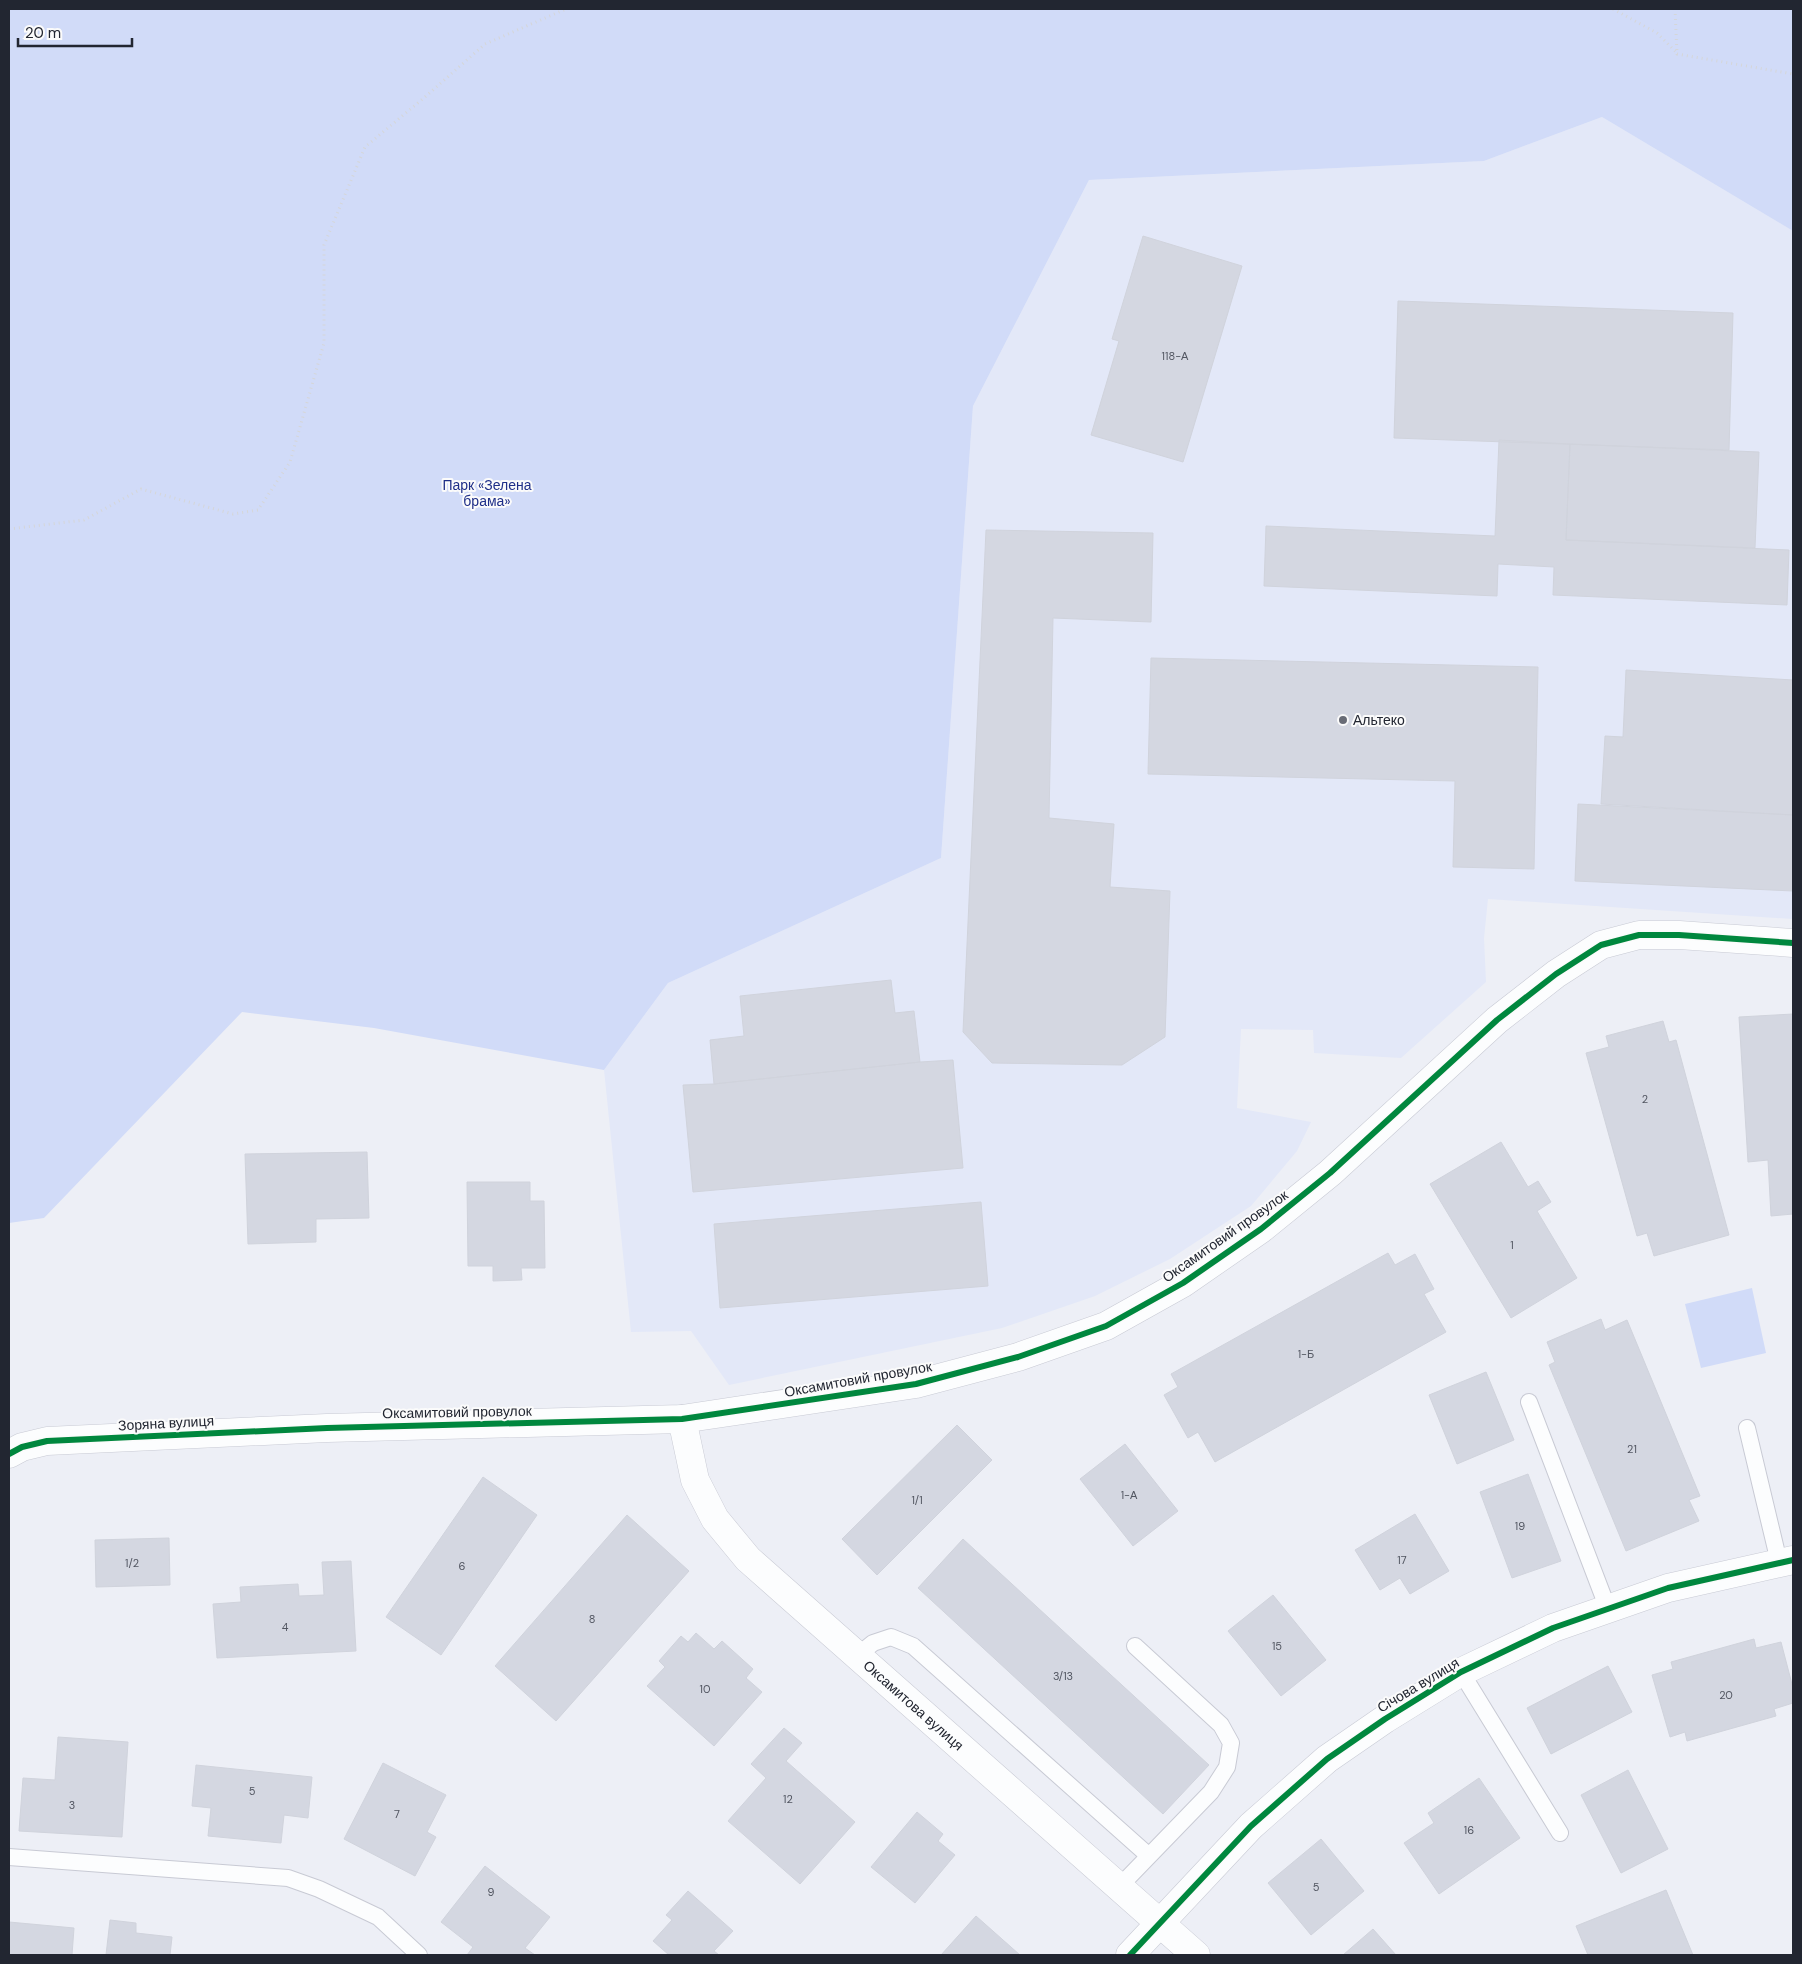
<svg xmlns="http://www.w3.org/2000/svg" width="1802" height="1964" viewBox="0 0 1802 1964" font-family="'DM Sans',sans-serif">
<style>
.built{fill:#e3e8f8}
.green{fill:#d1dbf8}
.building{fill:#d4d7e1;stroke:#d0d3dc}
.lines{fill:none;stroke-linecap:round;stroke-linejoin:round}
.service-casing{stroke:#c8cad4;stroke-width:18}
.minor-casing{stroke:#c8cad4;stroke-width:29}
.path{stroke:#d5d6d8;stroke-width:3;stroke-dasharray:1 4;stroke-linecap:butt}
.service{stroke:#fcfdfe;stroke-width:16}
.minor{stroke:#fcfdfe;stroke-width:28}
.cycleway-casing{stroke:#fbfbfb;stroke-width:9}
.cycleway{stroke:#00873e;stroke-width:6}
.poi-dot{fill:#696c76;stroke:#fbfbfb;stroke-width:2}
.labels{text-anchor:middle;stroke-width:4;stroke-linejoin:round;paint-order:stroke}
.number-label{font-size:11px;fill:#515560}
.park-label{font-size:14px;fill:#1f2f88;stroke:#fbfbfb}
.poi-label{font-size:14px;fill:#222631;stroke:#fbfbfb;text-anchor:start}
.street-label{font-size:14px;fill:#222631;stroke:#fbfbfb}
</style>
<rect width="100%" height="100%" fill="#edeff6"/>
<path class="built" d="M1602 117 1793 231V919L1488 899 1484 938 1486 982 1401 1058 1314 1053 1313 1030 1241 1029 1237 1108 1311 1122 1297 1151 1251 1206 1170 1259 1095 1296 1002 1328 729 1385 691 1331 631 1332 604 1070 668 983 941 858 973 406 1089 180 1484 161Z"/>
<path class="green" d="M9 9H1793V231L1602 117 1484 161 1089 180 973 406 941 858 668 983 604 1070 374 1028 242 1012 44 1218 9 1223Z
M1752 1288 1766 1353 1701 1368 1685 1304Z"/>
<path class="building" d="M1143 236 1242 266 1183 462 1091 435 1119 341 1112 339Z
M1398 301 1733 313 1729 450 1394 438Z
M1499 440 1570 444 1566 540 1789 550 1787 605 1553 595 1554 567 1498 564 1497 596 1264 586 1266 526 1495 536Z
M1570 444 1759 452 1755 548 1566 540Z
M986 530 1153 533 1151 622 1053 618 1049 818 1114 824 1110 887 1170 891 1165 1037 1122 1065 992 1063 963 1032Z
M1151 658 1538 667 1534 869 1453 867 1455 781 1148 774Z
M1626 670 1793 680V815L1601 804 1605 736 1623 737Z
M1578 804 1793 815V891L1575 881Z
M891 980 895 1013 914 1011 920 1062 714 1084 710 1040 744 1036 740 996Z
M1793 1014V1214L1771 1216 1768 1160 1748 1162 1739 1017Z
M1663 1021 1669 1042 1676 1040 1729 1235 1654 1256 1647 1233 1637 1236 1586 1053 1609 1047 1606 1036Z
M953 1060 963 1168 693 1192 683 1085 714 1084 920 1062Z
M1501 1142 1528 1187 1538 1181 1551 1202 1537 1211 1577 1278 1511 1318 1430 1184Z
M367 1152 369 1218 316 1219V1242L248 1244 245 1154Z
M467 1182H530V1201H544L545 1268H521L522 1280 493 1281V1266H468Z
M981 1202 988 1286 720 1308 714 1224Z
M1388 1253 1395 1265 1415 1254 1434 1289 1424 1294 1446 1332 1215 1462 1198 1432 1188 1438 1164 1395 1178 1387 1171 1374Z
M1601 1319 1605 1330 1627 1320 1700 1496 1689 1500 1699 1521 1626 1551 1549 1365 1555 1362 1547 1342Z
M1486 1372 1514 1440 1457 1464 1429 1395Z
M957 1425 992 1460 877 1575 842 1539Z
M1125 1444 1178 1511 1133 1546 1080 1479Z
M1528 1474 1561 1561 1512 1578 1480 1492Z
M483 1477 537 1515 441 1655 386 1617Z
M1415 1514 1449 1571 1410 1594 1400 1578 1380 1590 1355 1550Z
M627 1515 689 1571 556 1721 495 1666Z
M169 1538 170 1585 96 1587 95 1540Z
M963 1539 1209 1765 1163 1814 918 1588Z
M351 1561 356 1651 217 1658 213 1604 241 1602 240 1587 298 1584 299 1596 324 1595 322 1562Z
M1273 1595 1326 1660 1281 1696 1228 1631Z
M696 1633 714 1649 722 1641 753 1669 746 1678 762 1692 714 1746 647 1686 665 1667 659 1661 681 1636 688 1642Z
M1754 1639 1756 1648 1781 1642 1793 1688V1703L1774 1709 1776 1716 1687 1741 1685 1732 1670 1737 1652 1675 1673 1669 1671 1662Z
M1608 1666 1632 1712 1551 1754 1527 1708Z
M784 1728 802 1743 786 1761 855 1822 800 1884 728 1821 766 1778 751 1764Z
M58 1737 128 1742 122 1837 19 1831 23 1778 55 1780Z
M383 1763 446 1795 427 1832 436 1837 415 1876 344 1839Z
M196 1765 312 1777 308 1818 284 1815 281 1843 208 1836 211 1808 192 1806Z
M1628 1770 1668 1849 1621 1873 1581 1795Z
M1479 1778 1520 1838 1439 1894 1404 1843 1434 1823 1428 1813Z
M917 1812 943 1834 938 1841 955 1855 915 1903 871 1867Z
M1321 1839 1364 1891 1311 1935 1268 1883Z
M485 1866 550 1917 525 1948 535 1955H467L473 1947 441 1922Z
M1666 1890 1693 1955H1588L1576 1926Z
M688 1891 733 1931 714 1951 719 1955H669L653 1941 672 1920 666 1915Z
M976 1916 1020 1955H941Z
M110 1920 136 1923V1933L172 1937 170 1955H106Z
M9 1922 74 1928 72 1955H9Z
M1373 1929 1396 1955H1343Z"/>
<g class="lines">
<defs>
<path id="service" d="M1529 1402 1608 1609
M1747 1428 1779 1562
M857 1656 873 1643 891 1637 913 1646 1149 1856
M1461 1672 1560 1833
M9 1857 288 1878 319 1889 378 1917 419 1955
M1119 1887 1211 1792 1227 1767 1231 1743 1221 1725 1135 1646"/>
<g id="minor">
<path id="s1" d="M682 1419 695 1480 715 1519 748 1559 1196 1955"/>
<path d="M9 1454 22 1447 47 1441 327 1428 682 1419 916 1384 1018 1357 1106 1326 1183 1283 1261 1229 1330 1173 1497 1020 1556 974 1601 945 1639 935H1679L1793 943"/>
<path d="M1130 1955 1251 1826 1327 1759 1385 1719 1461 1672 1553 1628 1668 1588 1793 1560"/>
</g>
</defs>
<use href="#service" class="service-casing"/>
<use href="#minor" class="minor-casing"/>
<path class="path" d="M1613 9 1657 33 1677 53
M1675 9 1677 54 1793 74
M9 529 84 520 141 489 233 514 258 510 290 462 324 343V245L365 147 425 97 485 44 566 9"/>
<use href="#service" class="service"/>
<use href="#minor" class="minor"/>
<defs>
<path id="cycleway" d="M9 1454 22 1447 47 1441 327 1428 682 1419 916 1384 1018 1357 1106 1326 1183 1283 1261 1229 1330 1173 1497 1020 1556 974 1601 945 1639 935H1679L1793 943
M1130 1955 1251 1826 1327 1759 1385 1719 1461 1672 1553 1628 1668 1588 1793 1560"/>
</defs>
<use href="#cycleway" class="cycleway-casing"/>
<use href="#cycleway" class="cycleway"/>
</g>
<circle class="poi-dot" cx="1343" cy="720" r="5"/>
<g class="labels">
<g class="number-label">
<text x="1175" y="360">118-А</text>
<text x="1645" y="1103">2</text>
<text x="1512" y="1249">1</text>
<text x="1306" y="1358">1-Б</text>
<text x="1632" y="1453">21</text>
<text x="1129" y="1499">1-А</text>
<text x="917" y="1504">1/1</text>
<text x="1520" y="1530">19</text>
<text x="1402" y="1564">17</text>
<text x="132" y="1567">1/2</text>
<text x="462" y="1570">6</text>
<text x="592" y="1623">8</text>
<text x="285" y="1631">4</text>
<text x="1277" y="1650">15</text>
<text x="1063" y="1680">3/13</text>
<text x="705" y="1693">10</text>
<text x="1726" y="1699">20</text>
<text x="252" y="1795">5</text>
<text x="788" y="1803">12</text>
<text x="72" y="1809">3</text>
<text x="397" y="1818">7</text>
<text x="1469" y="1834">16</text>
<text x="1316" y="1891">5</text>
<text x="491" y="1896">9</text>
</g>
<g class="park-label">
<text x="487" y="490">Парк «Зелена<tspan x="487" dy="16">брама»</tspan></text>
</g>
<g class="poi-label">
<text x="1353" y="725">Альтеко</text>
</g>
<g class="street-label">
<text transform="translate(1225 1236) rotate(-35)" y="5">Оксамитовий провулок</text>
<text transform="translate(858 1379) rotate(-10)" y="5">Оксамитовий провулок</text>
<text transform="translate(457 1412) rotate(-1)" y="5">Оксамитовий провулок</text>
<text transform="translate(166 1423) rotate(-3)" y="5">Зоряна вулиця</text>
<text transform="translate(1418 1685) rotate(-31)" y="5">Січова вулиця</text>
<text dy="5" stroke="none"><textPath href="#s1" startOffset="379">Оксамитова вулиця</textPath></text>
</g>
</g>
<rect width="1802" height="1964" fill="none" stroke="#222631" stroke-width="20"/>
<path d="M18 38v8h114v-8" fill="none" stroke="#222631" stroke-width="2.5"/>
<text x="25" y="38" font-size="15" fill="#222631" stroke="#fbfbfb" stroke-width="4" paint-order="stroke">20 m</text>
</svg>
